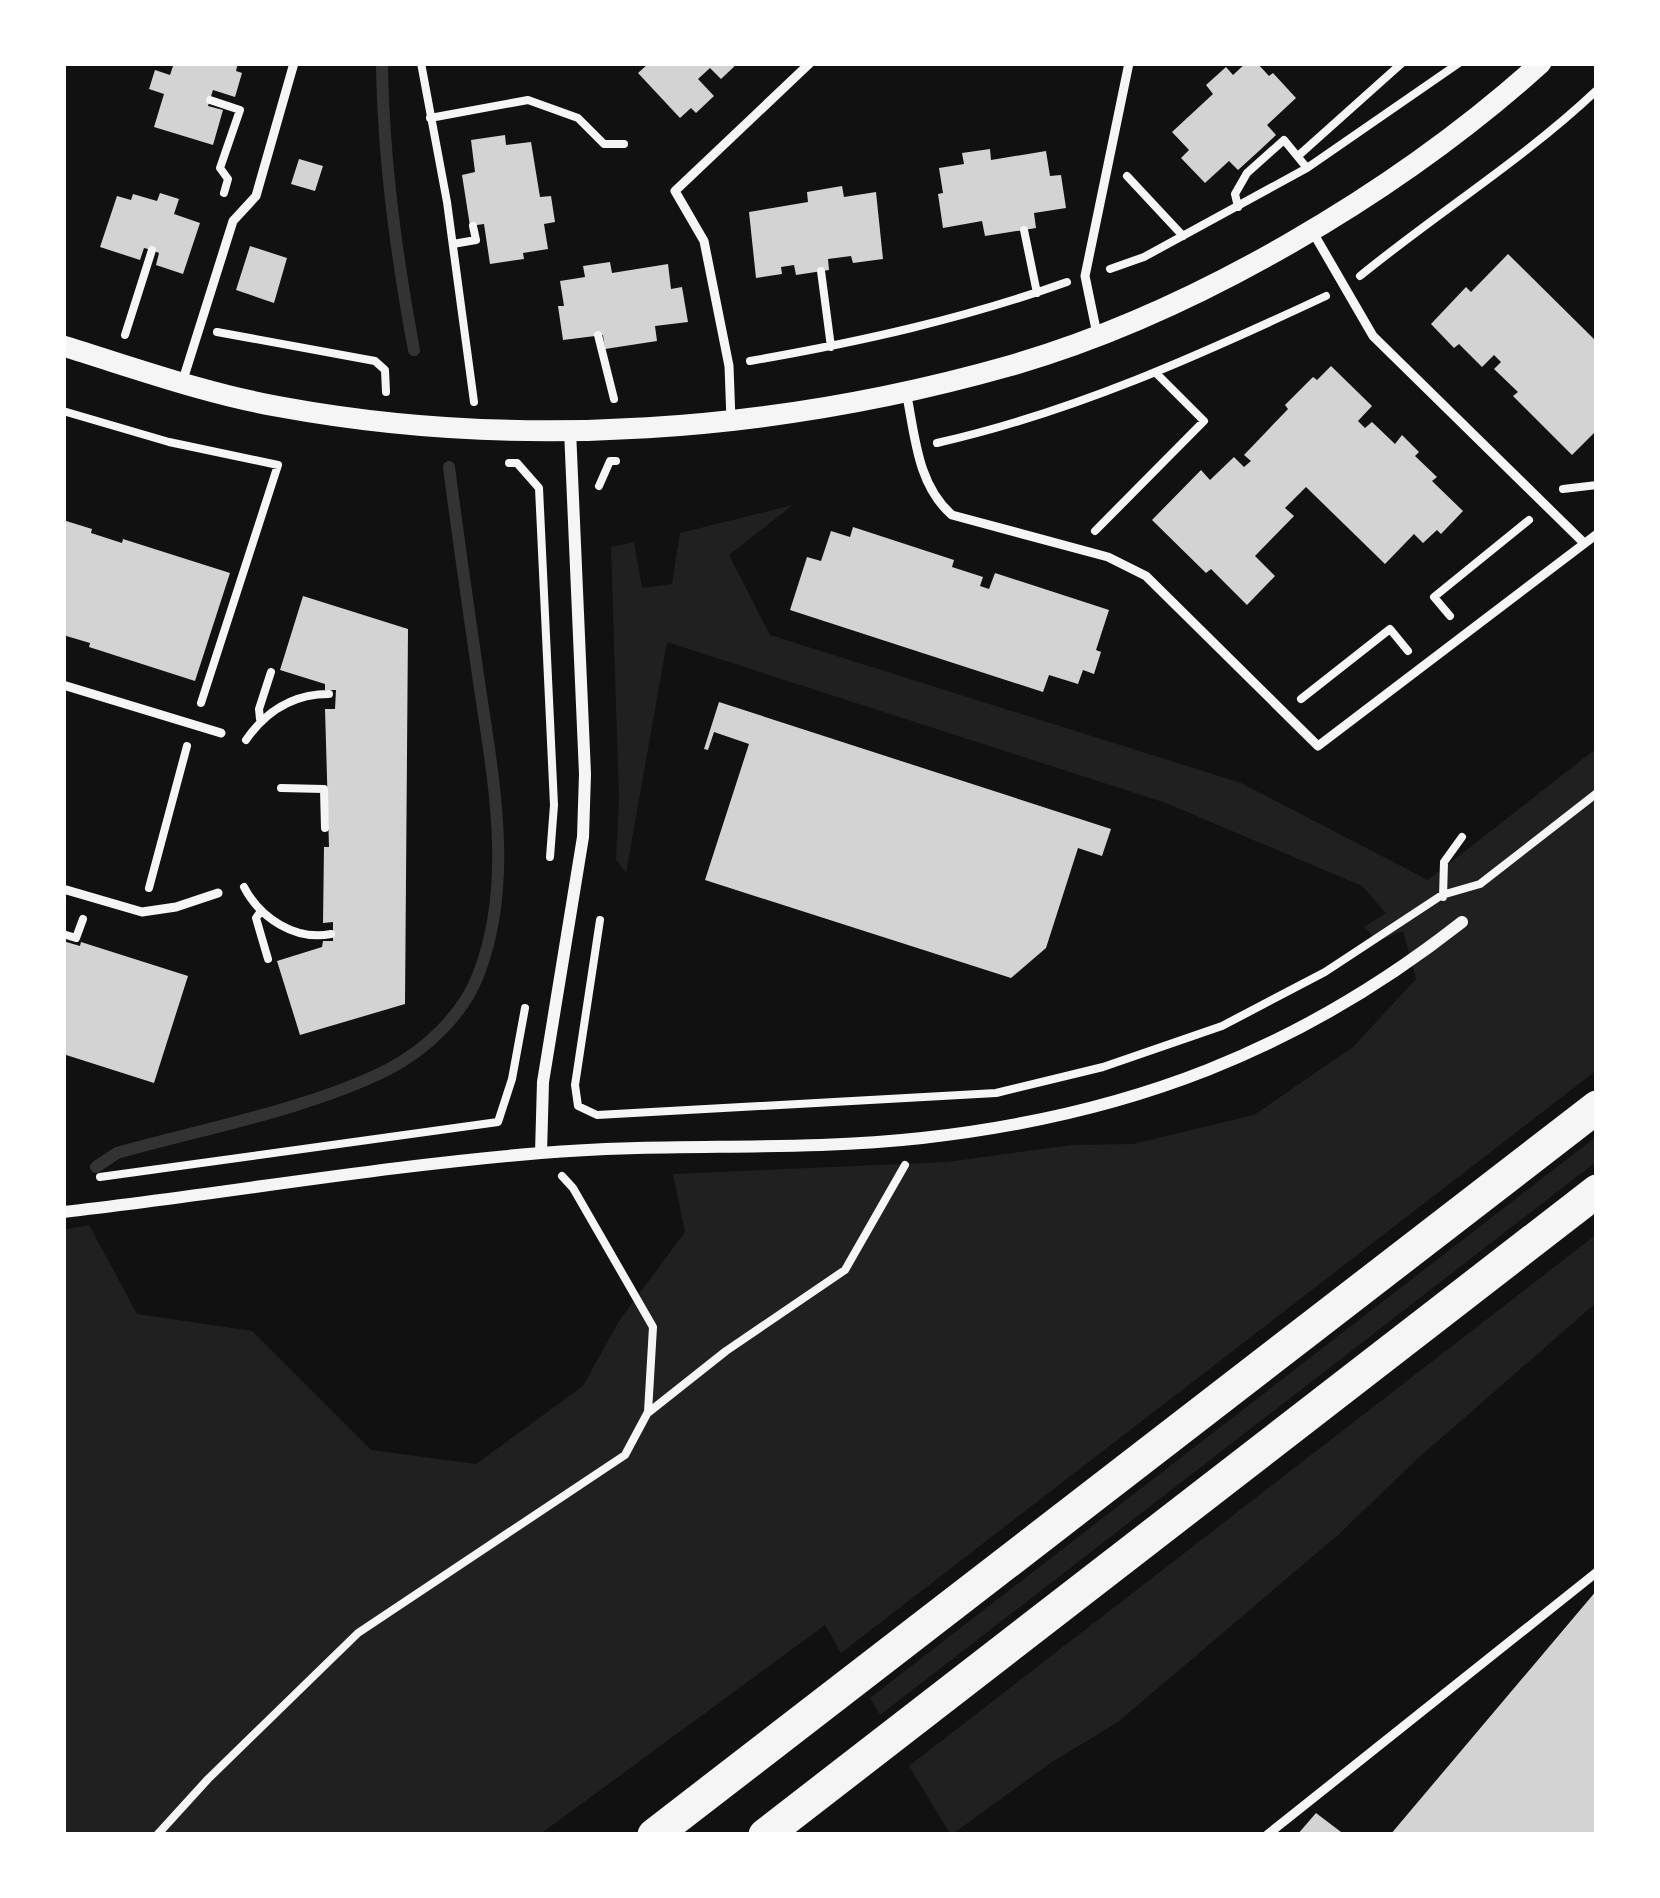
<svg xmlns="http://www.w3.org/2000/svg" width="1660" height="1898" viewBox="0 0 1660 1898" font-family="Barlow,sans-serif">
<style>
.green{fill:#202020}
.lines{fill:none;stroke-linecap:round;stroke-linejoin:round}
.stream{stroke:#333;stroke-width:12}
.building{fill:#d3d3d3}
.path{stroke:#f5f5f5;stroke-width:8}
.service{stroke:#f5f5f5;stroke-width:9}
.minor{stroke:#f5f5f5;stroke-width:12}
.tertiary{stroke:#f5f5f5;stroke-width:21}
.motorway{stroke:#f5f5f5;stroke-width:33}
</style>
<rect width="100%" height="100%" fill="#111"/>
<path class="green" d="M793 505 729 555 770 635 1241 783 1428 880 1597 748V1070L841 1653 825 1625 539 1835H63V1230L89 1225 137 1314 252 1331 371 1450 476 1464 583 1386 619 1321 685 1232 673 1174 947 1162 1072 1145 1133 1144 1254 1115 1353 1047 1416 979 1403 931 1378 941 1364 927 1386 913 1362 886 1166 803 667 642 626 873 616 859 619 799 611 547 634 542 642 588 672 584 680 533Z
M1597 1136V1161L880 1715 870 1698Z
M1597 1234V1302L1417 1459 1338 1535 1118 1722 1052 1762 951 1835 909 1766Z"/>
<g class="lines">
<path class="stream" d="M382 63C383 160 396 254 414 350
M96 1167 117 1153C202 1129 309 1109 387 1070 426 1050 464 1014 479 973 515 879 492 772 478 675 468 606 458 537 449 467"/>
</g>
<path class="building" d="M174 63H238L236 71 242 73 235 97 213 90 208 106 223 110 213 145 154 127 164 94 149 89 155 70 170 75Z
M649 63H738L721 79 710 68 698 79 714 96 696 113 691 108 680 118 638 73Z
M1246 63H1257L1269 76 1273 73 1296 98 1267 125 1276 135 1260 150 1238 170 1229 161 1205 183 1181 158 1189 150 1172 132 1213 94 1206 85 1226 67 1233 75Z
M505 135 506 145 531 142 540 197 551 196 555 222 544 224 548 249 523 253 524 259 490 264 484 224 470 226 462 175 475 172 471 140Z
M990 149 991 160 1046 151 1050 176 1061 175 1066 208 1034 213 1036 228 985 236 982 221 943 228 938 194 943 193 939 168 964 164 962 153Z
M299 159 323 166 315 191 291 184Z
M842 186 844 197 876 192 883 259 853 263 851 256 828 259 829 270 796 275 794 265 781 267 782 274 756 278 749 212 808 202 807 192Z
M160 193 179 199 174 214 200 223 183 274 156 265 159 253 152 250 144 248 140 260 100 247 117 196 131 200 133 194 157 201Z
M250 246 287 258 274 303 236 290Z
M1508 254 1597 342V430L1572 455 1513 396 1518 392 1494 369 1501 362 1494 355 1482 367 1459 344 1454 348 1431 324 1466 287 1471 292Z
M610 262 612 273 668 264 671 289 682 287 688 322 655 326 657 341 605 349 603 335 563 340 558 306H564L560 281 585 277 583 266Z
M1331 366 1372 406 1358 421 1365 428 1372 422 1395 444 1402 435 1419 452 1415 456 1437 477 1432 481 1463 511 1441 534 1437 530 1423 543 1414 534 1385 564 1306 487 1285 508 1294 516 1255 556 1275 576 1247 605 1211 569 1206 573 1152 520 1201 470 1210 480 1234 457 1244 467 1251 461 1244 455 1288 409 1285 405 1313 377 1317 380Z
M63 520 92 529 91 533 122 543 123 539 230 573 195 681 89 647 90 643 63 635Z
M853 527 954 560 952 567 983 577 980 586 989 589 995 573 1109 610 1096 650 1101 652 1094 674 1083 670 1078 684 1049 675 1043 692 790 610 807 557 821 561 831 531 850 537Z
M303 596 408 629 405 1004 300 1035 277 961 322 947 323 941H333V922L323 923 324 847H329L325 709H335L336 690H325V684L280 670Z
M719 702 1111 829 1102 856 1078 848 1046 948 1011 978 705 880 749 744 714 732 708 750 704 749Z
M63 941 80 946 81 942 188 976 154 1083 63 1054Z
M1597 1590V1835H1390Z
M1316 1813 1345 1835H1297Z"/>
<g class="lines">
<path class="path" d="M421 63 447 202 474 402
M210 100 240 110 220 168 228 179 224 193
M430 118 528 100 578 118 604 144H624
M1298 156 1402 63
M1127 176 1183 236
M1238 207 1235 194 1247 173 1284 140 1307 168
M1024 230 1037 293
M453 244 476 240 473 226
M1110 269 1144 257 1307 168 1459 63
M821 271 831 347
M1360 276C1437 213 1524 159 1597 90
M217 332 375 361 385 370 386 392
M125 335 152 250
M598 335 614 399
M750 361C859 342 963 319 1067 282
M63 411 169 442 278 465 201 703
M937 443C1074 412 1200 355 1326 296
M509 463H517L539 488 554 805 550 857
M599 486 610 461H616
M1563 489 1597 485
M1095 531 1204 421 1156 373
M1450 616 1434 597 1529 520
M1301 699 1390 629 1408 651
M260 719 259 709 271 672
M246 740C266 711 293 694 329 694
M281 788 324 789 325 828
M244 887C260 918 295 941 331 934
M149 888 187 746
M1443 897 1444 862 1462 837
M261 911 256 918 268 959
M600 920 575 1085 578 1106 597 1115 996 1093 1103 1067 1222 1026 1325 972 1442 895 1480 884 1597 793
M63 934 76 938 83 919
M100 1177 498 1122 512 1079 525 1008
M649 1412 726 1351 845 1270 905 1165
M157 1835 208 1779 358 1633 625 1455 648 1412 653 1327 573 1188 562 1176"/>
<path class="service" d="M1311 229 1373 336 1584 543
M1097 334 1085 276 1129 63
M182 383 233 221 256 196 294 63
M906 391C915 435 917 485 952 515L1108 557 1146 576 1318 746 1597 534
M731 420 729 366 704 241 675 191 810 63
M63 685 221 733
M63 889 142 912 176 907 218 893
M1267 1835 1597 1572"/>
<path class="minor" d="M541 1153 543 1082 583 837 585 774 570 430
M63 1212C222 1194 381 1166 541 1153 667 1142 796 1152 922 1138 1129 1115 1298 1051 1462 922"/>
<path class="tertiary" d="M63 346C135 368 207 394 281 407 520 451 776 432 1009 366 1194 313 1399 191 1541 63"/>
<path class="motorway" d="M654 1835 1597 1107
M765 1835 1597 1191"/>
</g>
<rect width="1660" height="1898" fill="none" stroke="#ffffff" stroke-width="132"/>
</svg>
